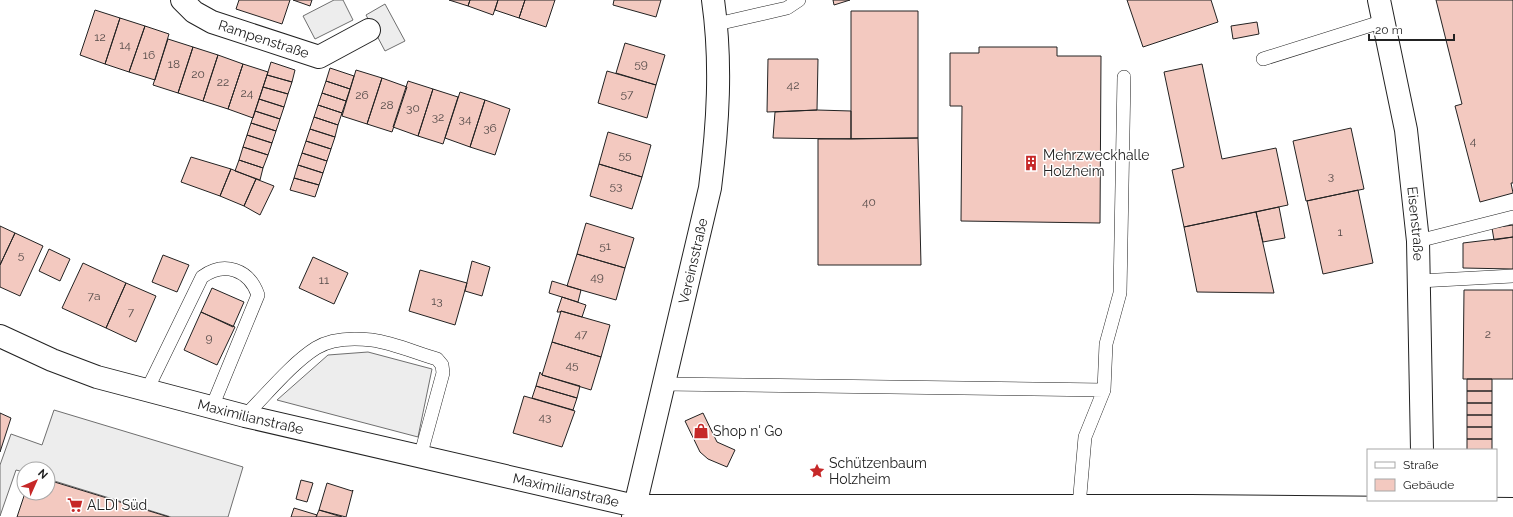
<svg xmlns="http://www.w3.org/2000/svg" width="1513" height="517" viewBox="0 0 1513 517" font-family="Raleway,sans-serif">
<style>
.parking{fill:#ededed;stroke:#6f6f6f}
.building{fill:#f3c9c0;stroke:#222}
.lines{fill:none;stroke-linecap:round;stroke-linejoin:round}
.lane-casing{stroke:#222;stroke-width:14}
.street-casing{stroke:#222;stroke-width:24}
.secondary-casing{stroke:#222;stroke-width:24}
.lane{stroke:#fff;stroke-width:13}
.street{stroke:#fff;stroke-width:22}
.secondary{stroke:#fff;stroke-width:22}
.labels{text-anchor:middle;stroke-width:3;stroke-linejoin:round;paint-order:stroke}
.number-label{font-size:12px;fill:#564c4a}
.street-label{font-size:14px;fill:#222;stroke:#fff}
.poi-label{font-size:14px;fill:#222;stroke:#fff;text-anchor:start}
</style>
<rect width="100%" height="100%" fill="#fff"/>
<path class="parking" d="M334 0H343L353 20 315 39 303 16Z
M385 4 405 41 385 51 366 15Z
M368 352 432 369 418 437 277 400 328 355Z
M54 410 243 467 228 517H171L48 479V469H24V472L16 470 0 516V465L11 434 42 445Z"/>
<path class="building" d="M239 0H290L282 24 236 9Z
M293 0H312L310 6Z
M449 0H470L468 6Z
M470 0H498L493 15 468 6Z
M498 0H525L519 18 495 10Z
M525 0H555L546 27 519 18Z
M614 0H661L656 17 613 5Z
M833 0H850L834 5Z
M1127 0H1211L1218 22 1143 47Z
M1436 0H1513V183H1511L1513 193 1480 202 1455 106 1462 104Z
M95 10 120 18 105 64 80 55Z
M851 11H918V138L851 139Z
M120 18 145 26 129 72 105 64Z
M1257 22 1259 34 1233 39 1231 26Z
M145 26 169 34 155 80 129 72Z
M168 39 193 47 178 93 153 85Z
M625 43 665 55 656 85 616 73Z
M193 47 218 55 203 101 178 93Z
M979 47H1057V56H1101L1100 223 961 221 962 106H950V53H979Z
M218 55 243 64 228 109 203 101Z
M768 59H818L817 110 767 112Z
M271 62 295 70 292 82 267 75Z
M243 64 268 72 253 118 228 109Z
M1202 64 1222 159 1276 148 1288 205 1184 227 1172 170 1184 167 1164 72Z
M330 68 354 76 350 89 326 81Z
M356 70 382 78 367 124 342 116Z
M607 71 656 85 647 118 598 103Z
M267 75 292 82 288 94 263 87Z
M382 78 407 87 392 132 367 124Z
M326 81 350 89 346 101 322 93Z
M408 81 433 89 418 136 393 127Z
M263 87 288 94 284 107 259 99Z
M433 89 458 97 443 144 418 136Z
M460 92 485 100 470 147 445 138Z
M322 93 346 101 342 113 318 105Z
M259 99 284 107 280 119 255 111Z
M485 100 510 109 495 155 470 147Z
M318 105 342 113 338 125 314 117Z
M817 110 851 111V139L773 138 775 112Z
M255 111 280 119 276 131 251 123Z
M314 117 338 125 335 137 310 129Z
M251 123 276 131 272 143 247 135Z
M1351 128 1364 189 1306 201 1293 141Z
M310 129 335 137 331 149 306 141Z
M608 132 651 145 642 177 599 164Z
M247 135 272 143 268 155 243 147Z
M918 138 921 265H818V139Z
M306 141 331 149 327 161 302 153Z
M243 147 268 155 263 168 239 160Z
M302 153 327 161 323 173 298 165Z
M191 157 231 169 220 196 181 182Z
M239 160 263 168 260 180 235 171Z
M599 164 642 177 632 209 590 196Z
M298 165 323 173 319 185 294 178Z
M231 169 256 179 244 206 220 196Z
M294 178 319 185 315 197 290 190Z
M256 179 274 186 260 215 244 206Z
M1358 190 1373 263 1323 274 1307 201Z
M1279 207 1285 238 1263 242 1256 212Z
M1256 212 1274 293 1197 292 1184 227Z
M586 223 634 238 625 268 577 254Z
M1513 225V237L1494 240 1492 228Z
M0 226 15 233 0 265Z
M15 233 43 246 20 296 0 287V265Z
M1513 237V269L1463 268V243Z
M49 249 70 259 60 281 39 271Z
M577 254 625 268 616 300 567 286Z
M163 255 189 265 177 292 152 282Z
M313 257 348 273 334 304 299 288Z
M472 261 490 267 482 296 465 291Z
M83 263 126 283 106 328 62 308Z
M420 270 467 283 455 325 409 311Z
M552 281 581 290 578 302 549 293Z
M126 283 156 296 136 342 106 328Z
M212 288 244 302 233 327 201 312Z
M1464 290H1513V379H1463Z
M562 297 586 305 582 317 561 311 560 312H557Z
M561 311 610 325 601 357 552 342Z
M201 312 235 327 217 365 184 350Z
M552 342 601 357 591 390 542 375Z
M540 372 542 375 580 386 577 398 536 386Z
M1467 379H1492V391H1467Z
M536 386 577 398 573 410 532 398Z
M1467 391H1492V403H1467Z
M524 396 575 411 562 447 513 433Z
M1467 403H1492V415H1467Z
M0 413 11 418 0 452Z
M703 413 717 442 735 450 727 467 708 459 700 452 685 421Z
M1467 415H1492V427H1467Z
M1467 427H1492V439H1467Z
M1467 439H1492V450H1467Z
M48 480 169 517H17L25 493H48Z
M301 480 313 483 307 502 296 499Z
M327 483 352 491 353 490 346 517 319 510Z
M294 508 317 515 316 517H291Z
M319 510 342 517H316Z"/>
<g class="lines">
<defs>
<path id="lane" d="M717 24 787 8 799 0
M1263 59 1384 21
M1418 241 1513 217
M1419 281 1513 276
M664 384 1104 390
M147 390 202 277C224 261 249 269 258 295L212 407
M245 416C266 395 292 363 316 348 332 338 354 338 372 340 394 343 416 353 437 359L442 365 443 373 420 457
M1079 506 1085 437 1104 390 1106 344 1120 293 1124 77"/>
<g id="street">
<path id="s1" d="M182 0 194 12 212 22 319 57 369 30"/>
<path d="M713 0C722 63 718 125 710 188L635 506H1190L1513 509"/>
<path id="s2" d="M1379 0 1406 130 1418 241 1422 450"/>
</g>
<g id="secondary">
<path id="s3" d="M0 336 52 360 97 377 245 416 635 506 633 517"/>
</g>
</defs>
<use href="#lane" class="lane-casing"/>
<use href="#street" class="street-casing"/>
<use href="#secondary" class="secondary-casing"/>
<use href="#lane" class="lane"/>
<use href="#street" class="street"/>
<use href="#secondary" class="secondary"/>
</g>
<defs>
<symbol id="building-bare" viewBox="-9 -9 18 18"><path d="M-4-6H4V6H1V3H-1V6H-4ZM-2.5-4.3h1.7v1.8h-1.7ZM.8-4.3h1.7v1.8H.8ZM-2.5-1h1.7V.8h-1.7ZM.8-1h1.7V.8H.8Z" fill="#c62828" stroke="#fff" stroke-width="2.5" paint-order="stroke"/></symbol>
<symbol id="shop-bare" viewBox="-9 -9 18 18"><path d="M-5-2.5h2.3a2.7 3.5 0 0 1 5.4 0H5L5.5 6h-11ZM-1.5-2.5h3a1.5 2.3 0 0 0-3 0Z" fill="#c62828" stroke="#fff" stroke-width="2.5" paint-order="stroke"/></symbol>
<symbol id="sight-bare" viewBox="-9 -9 18 18"><path d="M0-6L1.8-2.2L6-1.7L2.9 1.2L3.7 5.4L0 3.3L-3.7 5.4L-2.9 1.2L-6-1.7L-1.8-2.2Z" fill="#c62828" stroke="#fff" stroke-width="2.5" paint-order="stroke"/></symbol>
<symbol id="supermarket-bare" viewBox="-9 -9 18 18"><path d="M-6-5.5h2.5l.6 2H6L4.5 2H-2.5L-4.4-4H-6ZM-1.5 3.2a1.3 1.3 0 1 0 .1 0ZM3 3.2a1.3 1.3 0 1 0 .1 0Z" fill="#c62828" stroke="#fff" stroke-width="2.5" paint-order="stroke"/></symbol>
</defs>
<g fill-rule="evenodd">
<use href="#building-bare" x="1020" y="152" width="22" height="22"/>
<use href="#shop-bare" x="690" y="420" width="22" height="22"/>
<use href="#sight-bare" x="806" y="460" width="22" height="22"/>
<use href="#supermarket-bare" x="64" y="494" width="22" height="22"/>
</g>
<g class="labels">
<g class="number-label">
<text x="100" y="41">12</text>
<text x="125" y="49">14</text>
<text x="149" y="59">16</text>
<text x="174" y="68">18</text>
<text x="641" y="68">59</text>
<text x="198" y="78">20</text>
<text x="223" y="86">22</text>
<text x="793" y="89">42</text>
<text x="247" y="97">24</text>
<text x="627" y="98">57</text>
<text x="362" y="99">26</text>
<text x="387" y="109">28</text>
<text x="413" y="112">30</text>
<text x="438" y="121">32</text>
<text x="465" y="123">34</text>
<text x="490" y="132">36</text>
<text x="1473" y="145">4</text>
<text x="625" y="159">55</text>
<text x="1331" y="180">3</text>
<text x="616" y="190">53</text>
<text x="869" y="206">40</text>
<text x="1340" y="236">1</text>
<text x="605" y="250">51</text>
<text x="21" y="259">5</text>
<text x="597" y="281">49</text>
<text x="324" y="284">11</text>
<text x="94" y="300">7a</text>
<text x="437" y="305">13</text>
<text x="131" y="316">7</text>
<text x="581" y="338">47</text>
<text x="1488" y="338">2</text>
<text x="209" y="342">9</text>
<text x="572" y="369">45</text>
<text x="545" y="421">43</text>
</g>
<g class="street-label">
<text dy="5" stroke="none"><textPath href="#s1" startOffset="92">Rampenstraße</textPath></text>
<text dy="5" stroke="none"><textPath href="#s2" startOffset="227">Eisenstraße</textPath></text>
<text transform="translate(693 261) rotate(-77)" y="5">Vereinsstraße</text>
<text dy="5" stroke="none"><textPath href="#s3" startOffset="264">Maximilianstraße</textPath></text>
<text dy="5" stroke="none"><textPath href="#s3" startOffset="588">Maximilianstraße</textPath></text>
</g>
<g class="poi-label">
<text x="1043" y="160">Mehrzweckhalle<tspan x="1043" dy="16">Holzheim</tspan></text>
<text x="713" y="436">Shop n' Go</text>
<text x="829" y="468">Schützenbaum<tspan x="829" dy="16">Holzheim</tspan></text>
<text x="87" y="510">ALDI Süd</text>
</g>
</g>
<rect x="1367" y="449" width="130" height="52" fill="#ffffff" stroke="#a7a7a7"/>
<rect x="1375" y="462" width="20" height="6" fill="#ffffff" stroke="#a7a7a7"/>
<text x="1403" y="469" font-size="12" fill="#222222">Straße</text>
<rect x="1375" y="479" width="20" height="12" fill="#f3c9c0" stroke="#a7a7a7"/>
<text x="1403" y="489" font-size="12" fill="#222222">Gebäude</text>
<g transform="translate(36 481) rotate(45)"><circle r="19" fill="#ffffff" stroke="#a7a7a7"/>
<path d="M0-3L7 15L0 10L-7 15Z" fill="#c62828"/>
<text y="-6" font-size="11" font-weight="bold" text-anchor="middle" fill="#222222">N</text>
</g>
<path d="M1369 34v6h85v-6" fill="none" stroke="#222222" stroke-width="2"/>
<text x="1375" y="34" font-size="12" fill="#222222" stroke="#ffffff" stroke-width="3" paint-order="stroke">20 m</text>
</svg>
